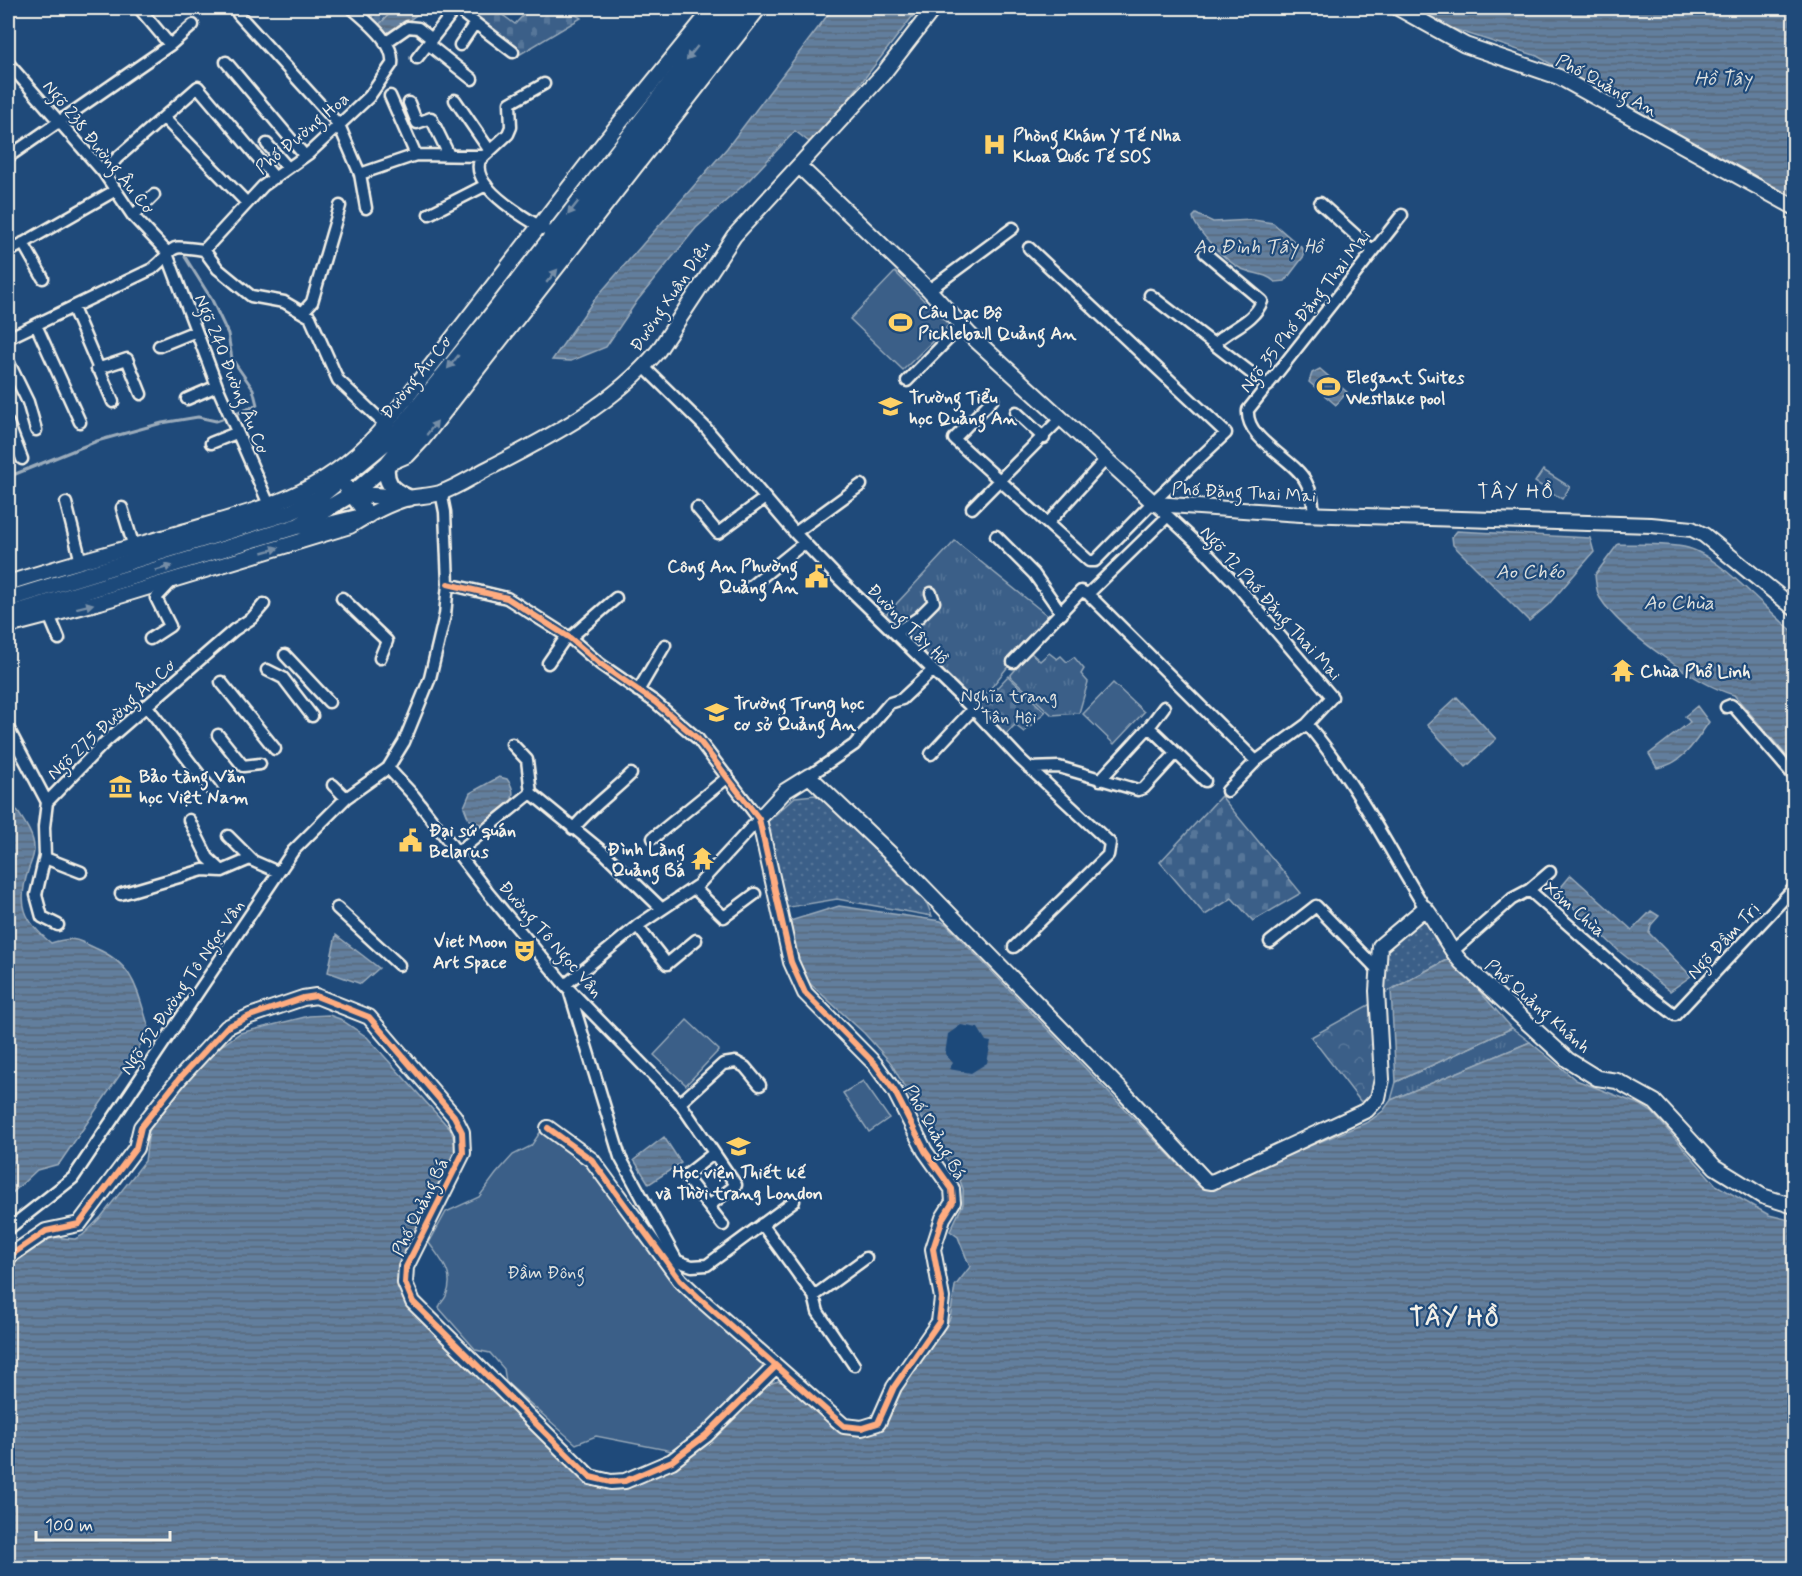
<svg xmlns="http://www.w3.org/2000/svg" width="1802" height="1576" viewBox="0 0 1802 1576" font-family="Mynerve,sans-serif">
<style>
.grass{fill:url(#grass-tufts);stroke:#97a8b8;stroke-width:1.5}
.forest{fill:url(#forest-crowns);stroke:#97a8b8;stroke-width:1.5}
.cemetery{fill:url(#cemetery-stones);stroke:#97a8b8;stroke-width:1.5}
.park{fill:url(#park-dots);stroke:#97a8b8;stroke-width:1.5}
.garden{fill:#3a5f88;stroke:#97a8b8;stroke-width:1.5}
.water{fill:url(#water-rules);stroke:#9cacbb;stroke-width:1.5}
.pier{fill:#1f4a7a}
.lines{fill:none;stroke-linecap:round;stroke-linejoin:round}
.stream{stroke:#9cacbb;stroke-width:3}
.street-casing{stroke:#f4f1e8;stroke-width:15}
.secondary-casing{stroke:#f4f1e8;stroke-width:18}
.primary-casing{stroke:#f4f1e8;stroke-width:20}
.street{stroke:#1f4a7a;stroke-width:10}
.secondary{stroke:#1f4a7a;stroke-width:14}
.primary{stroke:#1f4a7a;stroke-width:15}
.cycleway-casing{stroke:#1f4a7a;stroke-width:10}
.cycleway{stroke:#ffac80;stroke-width:6}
.oneway{fill:#748da6}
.labels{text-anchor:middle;stroke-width:4.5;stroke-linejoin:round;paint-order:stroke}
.street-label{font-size:18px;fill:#f4f1e8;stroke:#1f4a7a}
.poi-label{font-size:18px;font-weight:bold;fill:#f4f1e8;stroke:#1f4a7a;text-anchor:start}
.park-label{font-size:18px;fill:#e1e2de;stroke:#1f4a7a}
.water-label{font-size:20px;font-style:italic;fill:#dee0dd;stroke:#1f4a7a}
.neighbourhood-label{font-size:20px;letter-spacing:1.5px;fill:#f4f1e8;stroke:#1f4a7a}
.district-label{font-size:24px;font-weight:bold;letter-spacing:1.5px;fill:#f4f1e8;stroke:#1f4a7a}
</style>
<defs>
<pattern id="grass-tufts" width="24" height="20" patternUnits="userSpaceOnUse" patternTransform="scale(1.5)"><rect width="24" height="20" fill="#3a5f88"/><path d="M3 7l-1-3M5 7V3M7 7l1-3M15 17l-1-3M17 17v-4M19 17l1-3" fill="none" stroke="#577699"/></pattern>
<pattern id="forest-crowns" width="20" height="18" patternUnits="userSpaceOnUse" patternTransform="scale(1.5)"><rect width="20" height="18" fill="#3a5f88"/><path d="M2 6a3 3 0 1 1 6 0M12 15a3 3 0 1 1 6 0" fill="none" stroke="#577699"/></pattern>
<pattern id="cemetery-stones" width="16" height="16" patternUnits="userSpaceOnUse" patternTransform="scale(1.5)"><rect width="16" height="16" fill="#3a5f88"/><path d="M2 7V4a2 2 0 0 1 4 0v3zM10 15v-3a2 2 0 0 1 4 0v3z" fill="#577699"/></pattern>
<pattern id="park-dots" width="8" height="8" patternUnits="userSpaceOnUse" patternTransform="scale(1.5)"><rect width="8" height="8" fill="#3a5f88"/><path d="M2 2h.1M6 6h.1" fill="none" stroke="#577699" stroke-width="1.8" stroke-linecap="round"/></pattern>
<pattern id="water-rules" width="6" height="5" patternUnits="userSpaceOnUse" patternTransform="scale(1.5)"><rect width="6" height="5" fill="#627e9d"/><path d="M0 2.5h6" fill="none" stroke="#58687a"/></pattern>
</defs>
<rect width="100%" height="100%" fill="#1f4a7a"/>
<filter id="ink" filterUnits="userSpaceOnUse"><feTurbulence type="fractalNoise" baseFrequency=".0167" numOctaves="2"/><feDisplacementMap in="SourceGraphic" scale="12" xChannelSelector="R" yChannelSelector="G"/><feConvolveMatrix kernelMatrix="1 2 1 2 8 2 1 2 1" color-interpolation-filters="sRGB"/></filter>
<g filter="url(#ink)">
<path class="grass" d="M955 541 1048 616 976 707 884 617Z
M1030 652 1040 661 1049 653 1057 659 1061 656 1067 662 1074 657 1084 669 1081 674 1088 682 1079 713 1052 715 1010 676Z
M1512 1028 1530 1042 1391 1100 1396 1082Z"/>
<path class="forest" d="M1374 1002 1376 1084 1368 1099 1361 1102 1311 1037Z"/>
<path class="cemetery" d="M358 8H395L377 27Z
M473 8H493L515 24 530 8H565L581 18 517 56 466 18Z
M1008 676 1045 712 1024 732 1015 725 1003 737 976 710Z
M1221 796 1301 893 1253 921 1232 898 1205 915 1160 862Z"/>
<path class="park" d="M815 795 832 805 927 904 932 916 837 899 784 908 765 824 795 797Z
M1422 916 1450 958 1381 995 1387 949Z"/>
<path class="garden" d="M895 272 949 325 903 370 850 319Z
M1543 470 1570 487 1562 499 1535 482Z
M1113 683 1144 712 1114 744 1083 714Z
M687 1020 719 1050 686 1085 654 1055Z
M863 1081 889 1118 869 1132 843 1093Z
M541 1131 585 1162 676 1287 707 1315 761 1357 763 1372 705 1428 672 1451 596 1436 576 1444 506 1382 504 1369 490 1353 476 1350 439 1308C440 1302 444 1301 446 1296 456 1274 440 1259 429 1243L446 1212 479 1197 496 1174 513 1155 531 1146Z"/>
<path class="water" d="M395 8H426L390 34 384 33 377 27Z
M833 8H919L813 145 795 131 749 180 696 228 637 301 606 347 571 361 552 360 594 300 727 148Z
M1411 8H1794V202L1537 56 1438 24Z
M1196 214 1213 222 1253 220 1273 223 1303 249 1304 256 1285 281 1275 282C1264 272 1253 275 1240 268 1227 262 1195 230 1193 217Z
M1320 369 1347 392 1336 405 1309 382 1312 373Z
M1457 531 1590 538 1594 552 1548 605 1529 621 1453 545 1452 537Z
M1618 544C1641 545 1666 543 1688 548 1719 556 1767 611 1794 632V764L1734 695C1697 685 1620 630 1600 598 1596 592 1596 582 1595 575Z
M1457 697 1496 739 1466 767 1427 725Z
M1697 706 1709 722C1696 741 1682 765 1657 768L1649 754 1690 722 1685 716Z
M499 777 507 779C524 801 501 812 483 825L469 820 464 807 470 793Z
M8 795C15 811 34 830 34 848 35 855 30 864 28 871 17 904 24 921 51 943 72 937 75 938 95 948 136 965 137 992 150 1031L59 1164 37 1170 8 1197Z
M1571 875 1632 930 1651 911 1659 916 1651 925 1649 933 1691 976 1670 991 1620 952 1557 892Z
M839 906 941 921 946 924 1201 1188H1207L1368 1122 1383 1111 1391 1100 1530 1042 1576 1080 1641 1105 1652 1112 1716 1185 1769 1215 1794 1221V1568H8V1264L52 1237 75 1239 83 1235 101 1217 145 1161 149 1130 198 1062 240 1033 309 1016 329 1015 340 1019 367 1037 451 1130 455 1143 454 1156 399 1266 397 1281 405 1299 580 1478 594 1486 610 1489 668 1470 764 1386 778 1381 787 1383 848 1434H863L880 1427 892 1412 900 1390 943 1331 950 1318 955 1286 970 1267 958 1237 950 1231 963 1204V1189L959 1178 937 1145 891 1063 864 1033 805 979 797 959 790 921Z
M336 935 379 968 361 984 328 972Z
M1450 958 1512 1028 1396 1082 1391 990Z
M664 1137 681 1163 649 1184 634 1160Z"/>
<path class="pier" d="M961 1025 978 1028 986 1041 991 1042 987 1063 971 1073 949 1069 953 1063 945 1054 948 1034Z"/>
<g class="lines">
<path class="stream" d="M185 257 212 300 228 334 232 359 253 389 257 405 236 414
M8 477 97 441 162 423 198 417 216 421 222 419"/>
<defs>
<path id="street" d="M139 8 170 45
M469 8 466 16 513 52
M238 14 339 125 360 174 366 208
M385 43 408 27 418 28 432 39
M428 44 472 79
M460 45 475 23
M417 58 456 8
M226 62 305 156
M8 63 104 173 133 216 166 251 217 386 270 507
M544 84 510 103 511 127 508 134 480 160C469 188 533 223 553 234
M390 96 416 155
M455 100 490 151
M409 103 417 123 431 118 449 155
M164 118 247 203
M267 144 288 168
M8 157 170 45 193 25
M104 173 117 158 198 87 275 178
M360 174 416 155 484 156
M1320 203 1373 251
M429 214 486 185
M133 216 154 195
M23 243 43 278
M1029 248 1226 433 1153 502
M204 250 263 186 308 154 369 97 392 64C395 42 366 21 352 8
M8 252 116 190
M1205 253 1262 301C1254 322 1230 328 1215 343
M929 290 1013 228
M1150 295 1268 386
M73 308 113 402
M303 312 312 302 340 206
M36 325 80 422
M8 338 152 269C179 247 164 244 204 250L218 269 251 296 284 302 310 317 338 380 390 429
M159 346 196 331
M8 361 28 402 36 430
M644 367 704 426 795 533 839 579 973 709 1020 759 1110 843 1108 855 1014 947
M97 369 127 359 141 394
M907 381 961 326
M187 399 217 386
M993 399 954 439 1089 561H1095L1153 502
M1016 412 1044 438
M8 423 22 459
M211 443 236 433
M66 503 81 562
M1155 504 1200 546 1236 584 1332 697 1307 724C1354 780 1387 846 1425 908
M122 508 134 547
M697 508 718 533 765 498
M972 508 1061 418
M1314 514C1313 503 1312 492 1306 482 1294 458 1245 440 1248 410L1402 215
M1048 523 1106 459
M795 533 861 485
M996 536 1034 574 1062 614
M448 584 507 598 570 638 600 664 655 702 698 739 759 819 698 885 637 926 565 985
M751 586 804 543
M1088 594 1256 761
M342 598 387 641 380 658
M49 615 59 639
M895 633 918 618 934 602 931 593
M570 638 616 598
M150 639 170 626 156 598 172 581
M285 655 329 702
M1013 662 1081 591 1088 594 1168 516
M548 663 566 637
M267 670 283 678 312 716
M221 682 275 749
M638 691 665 645
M146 705 212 791
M1726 707 1731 705 1735 708 1794 776
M1149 727 1164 707
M8 728 47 802
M218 735 243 766 260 764
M931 754 973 709
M388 768 414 796 489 894 565 985 680 1103 736 1185 709 1206
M1029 768 1059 767 1138 790 1144 788 1176 753
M809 776 854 745 890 703 902 699 932 671
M1100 780 1149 727 1205 781
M333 785 346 798
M1227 791 1256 761 1307 724
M531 793 603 852 661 908
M47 802 105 742 234 630 252 618 264 604
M47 802 44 827 45 856 36 895 42 917 58 925
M189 820 208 858 222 871
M573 829C590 808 612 793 631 774
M228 836 253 861 278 872
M653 838 728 777
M458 852 531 793 527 760 512 744
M45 858 81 872
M694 888 724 917 755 894
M1529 890 1640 988 1675 1015 1794 888
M121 894 203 870 222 871 250 859
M337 908 399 965
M637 926 667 964 696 940
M1270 942 1316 906 1377 969
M1452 952 1512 899 1529 890 1550 872
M570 993 620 1157 677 1261 692 1266 707 1265 794 1201
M680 1103 723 1064 736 1062 745 1067 760 1085
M713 1154 685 1176 723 1225
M762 1224 814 1296 866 1258
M8 1229 73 1178 293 851 346 798 388 768 404 742 430 678 445 615 448 584 445 512 441 492
M814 1296 818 1312 854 1365"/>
<path id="secondary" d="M1398 8 1465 45 1559 77 1794 207
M799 166 929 290 970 335 1155 504 1301 514 1651 525 1692 529 1704 535 1794 608
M387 464 408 455 423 439 759 8
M8 583C64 565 122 550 179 533 264 508 327 495 386 424L605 141 713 8
M8 626 100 602 350 526C369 514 387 504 408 498 419 496 430 496 440 493 458 487 476 474 493 466 555 434 613 404 658 351L734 236 883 74 934 8
M548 1128 592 1160 680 1280 698 1297 844 1426 862 1428 878 1423 894 1387 939 1322 942 1298 933 1249 943 1218 953 1202 952 1189 925 1151 895 1092 875 1064 805 993 791 962 759 819 785 791 809 776 897 860 1125 1094 1206 1181 1212 1182 1367 1110 1378 1098 1382 1079 1377 991 1380 946 1425 908C1439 925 1446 945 1461 962L1568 1060 1597 1078 1617 1081 1655 1102 1715 1167 1762 1196 1794 1206
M8 1257 46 1231 79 1224 136 1148 141 1127 179 1079 227 1027 250 1016 303 998 316 996 369 1017 454 1116 462 1132 463 1153 406 1267 405 1283 413 1302 590 1477 611 1482 625 1481 672 1461 706 1435 776 1366"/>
<path id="primary" d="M387 464C384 481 391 490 407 497
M352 494 409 498
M299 526 315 528 368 515 347 488
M8 599 291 512 317 499 395 435 486 322 728 8
M8 615 298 526 352 494 387 464 517 302 744 8"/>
</defs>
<use href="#street" class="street-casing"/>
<use href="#secondary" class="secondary-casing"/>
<use href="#primary" class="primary-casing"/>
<use href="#street" class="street"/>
<use href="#secondary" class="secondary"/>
<use href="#primary" class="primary"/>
<defs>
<path id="cycleway" d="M448 584 507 598 570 638 600 664 655 702 698 739 759 819 791 962 805 993 875 1064 895 1092 925 1151 952 1189 953 1202 943 1218 933 1249 942 1298 939 1322 894 1387 878 1423 862 1428 844 1426 698 1297 680 1280 592 1160 548 1128
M8 1257 46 1231 79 1224 136 1148 141 1127 179 1079 227 1027 250 1016 303 998 316 996 369 1017 454 1116 462 1132 463 1153 406 1267 405 1283 413 1302 590 1477 611 1482 625 1481 672 1461 706 1435 776 1366"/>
</defs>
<use href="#cycleway" class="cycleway-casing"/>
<use href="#cycleway" class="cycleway"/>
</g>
<defs><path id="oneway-solid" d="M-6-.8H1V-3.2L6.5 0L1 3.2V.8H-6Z" transform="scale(1.5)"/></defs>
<g class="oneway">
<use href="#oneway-solid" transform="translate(692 53) rotate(129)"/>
<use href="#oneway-solid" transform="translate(573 208) rotate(128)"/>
<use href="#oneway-solid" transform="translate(552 276) rotate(-50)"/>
<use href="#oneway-solid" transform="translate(453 362) rotate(129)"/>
<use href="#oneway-solid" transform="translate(432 428) rotate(-52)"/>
<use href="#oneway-solid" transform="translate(271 550) rotate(-16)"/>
<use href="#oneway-solid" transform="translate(164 568) rotate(-17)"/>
<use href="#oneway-solid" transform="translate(85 606) rotate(-14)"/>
</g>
</g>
<defs>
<symbol id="hospital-bare" viewBox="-9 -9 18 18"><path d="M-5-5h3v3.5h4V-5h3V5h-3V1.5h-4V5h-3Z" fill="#ffd166" stroke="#1f4a7a" stroke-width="2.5" paint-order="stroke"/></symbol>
<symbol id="stadium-bare" viewBox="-9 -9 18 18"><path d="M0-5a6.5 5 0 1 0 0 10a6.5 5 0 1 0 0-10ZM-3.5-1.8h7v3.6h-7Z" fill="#ffd166" stroke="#1f4a7a" stroke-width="2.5" paint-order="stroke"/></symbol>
<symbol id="school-bare" viewBox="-9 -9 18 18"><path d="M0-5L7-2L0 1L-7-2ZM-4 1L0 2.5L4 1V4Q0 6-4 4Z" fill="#ffd166" stroke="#1f4a7a" stroke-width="2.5" paint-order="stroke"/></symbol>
<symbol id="civic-bare" viewBox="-9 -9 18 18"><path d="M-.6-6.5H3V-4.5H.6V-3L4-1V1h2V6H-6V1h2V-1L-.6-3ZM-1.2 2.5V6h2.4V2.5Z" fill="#ffd166" stroke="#1f4a7a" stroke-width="2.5" paint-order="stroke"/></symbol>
<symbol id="temple-bare" viewBox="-9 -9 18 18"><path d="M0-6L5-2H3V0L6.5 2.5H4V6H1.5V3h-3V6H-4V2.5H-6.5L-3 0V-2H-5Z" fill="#ffd166" stroke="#1f4a7a" stroke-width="2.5" paint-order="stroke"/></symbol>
<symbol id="museum-bare" viewBox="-9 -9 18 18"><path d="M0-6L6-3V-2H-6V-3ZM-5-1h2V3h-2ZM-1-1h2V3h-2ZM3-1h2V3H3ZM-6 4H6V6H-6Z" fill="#ffd166" stroke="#1f4a7a" stroke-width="2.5" paint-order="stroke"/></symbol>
<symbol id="theatre-bare" viewBox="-9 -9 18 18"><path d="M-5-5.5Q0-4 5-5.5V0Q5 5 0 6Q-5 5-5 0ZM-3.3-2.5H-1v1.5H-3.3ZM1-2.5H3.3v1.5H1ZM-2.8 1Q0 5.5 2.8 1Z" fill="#ffd166" stroke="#1f4a7a" stroke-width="2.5" paint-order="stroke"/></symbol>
<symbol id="university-bare" viewBox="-9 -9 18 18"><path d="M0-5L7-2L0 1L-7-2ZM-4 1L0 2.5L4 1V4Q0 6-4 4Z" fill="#ffd166" stroke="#1f4a7a" stroke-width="2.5" paint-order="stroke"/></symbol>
</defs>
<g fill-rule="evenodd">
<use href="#hospital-bare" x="978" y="128" width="33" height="33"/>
<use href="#stadium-bare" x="884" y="306" width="33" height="33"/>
<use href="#stadium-bare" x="1312" y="370" width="33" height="33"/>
<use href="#school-bare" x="874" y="390" width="33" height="33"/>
<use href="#civic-bare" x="800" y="560" width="33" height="33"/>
<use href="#temple-bare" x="1606" y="654" width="33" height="33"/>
<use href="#school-bare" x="700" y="696" width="33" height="33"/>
<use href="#museum-bare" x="104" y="770" width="33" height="33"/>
<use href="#civic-bare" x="394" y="824" width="33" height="33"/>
<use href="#temple-bare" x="686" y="842" width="33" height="33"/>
<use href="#theatre-bare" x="508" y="934" width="33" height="33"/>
<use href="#university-bare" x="722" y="1130" width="33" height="33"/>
</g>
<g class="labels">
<g class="street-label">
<text transform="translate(1607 85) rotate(28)" y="6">Phố Quảng An</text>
<text transform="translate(302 133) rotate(-40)" y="6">Phố Đường Hoa</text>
<text transform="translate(99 147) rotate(51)" y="6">Ngõ 238 Đường Âu Cơ</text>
<text transform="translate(670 296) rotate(-56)" y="6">Đường Xuân Diệu</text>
<text transform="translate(1305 311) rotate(-52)" y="6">Ngõ 35 Phố Đặng Thai Mai</text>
<text transform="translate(232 374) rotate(68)" y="6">Ngõ 240 Đường Âu Cơ</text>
<text transform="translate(416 377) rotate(-51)" y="6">Đường Âu Cơ</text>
<text transform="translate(1244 492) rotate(3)" y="6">Phố Đặng Thai Mai</text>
<text transform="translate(1271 603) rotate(48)" y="6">Ngõ 12 Phố Đặng Thai Mai</text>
<text transform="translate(908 624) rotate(45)" y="6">Đường Tây Hồ</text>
<text transform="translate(111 719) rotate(-43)" y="6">Ngõ 275 Đường Âu Cơ</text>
<text transform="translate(1575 909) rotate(41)" y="6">Xóm Chùa</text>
<text transform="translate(551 939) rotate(49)" y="6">Đường Tô Ngọc Vân</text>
<text transform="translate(1723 941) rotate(-47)" y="6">Ngõ Đầm Trị</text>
<text transform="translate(182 987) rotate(-56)" y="6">Ngõ 52 Đường Tô Ngọc Vân</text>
<text transform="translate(1538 1006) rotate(41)" y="6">Phố Quảng Khánh</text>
<text transform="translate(935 1132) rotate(60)" y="6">Phố Quảng Bá</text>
<text transform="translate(420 1207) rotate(-64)" y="6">Phố Quảng Bá</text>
</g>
<g class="poi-label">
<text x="1013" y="141">Phòng Khám Y Tế Nha<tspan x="1013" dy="21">Khoa Quốc Tế SOS</tspan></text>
<text x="918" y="318">Câu Lạc Bộ<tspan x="918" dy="21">Pickleball Quảng An</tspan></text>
<text x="1346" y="383">Elegant Suites<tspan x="1346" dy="21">Westlake pool</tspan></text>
<text x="909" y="403">Trường Tiểu<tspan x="909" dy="21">học Quảng An</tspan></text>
<text x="798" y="572" text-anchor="end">Công An Phường<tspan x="798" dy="21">Quảng An</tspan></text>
<text x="1640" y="677">Chùa Phổ Linh</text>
<text x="734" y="709">Trường Trung học<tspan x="734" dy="21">cơ sở Quảng An</tspan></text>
<text x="139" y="782">Bảo tàng Văn<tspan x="139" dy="21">học Việt Nam</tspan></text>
<text x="429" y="836">Đại sứ quán<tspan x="429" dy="21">Belarus</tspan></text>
<text x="685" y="855" text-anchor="end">Đình Làng<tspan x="685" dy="21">Quảng Bá</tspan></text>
<text x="507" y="947" text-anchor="end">Viet Moon<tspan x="507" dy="21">Art Space</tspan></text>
<text x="739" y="1178" text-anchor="middle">Học viện Thiết kế<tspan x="739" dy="21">và Thời trang London</tspan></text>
</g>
<g class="park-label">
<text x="1009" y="702">Nghĩa trang<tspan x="1009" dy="21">Tân Hội</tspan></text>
<text x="546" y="1278">Đầm Đông</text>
</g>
<g class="water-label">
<text x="1723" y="85">Hồ Tây</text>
<text x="1258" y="253">Ao Đình Tây Hồ</text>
<text x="1530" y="578">Ao Chéo</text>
<text x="1679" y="609">Ao Chùa</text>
</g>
<g class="neighbourhood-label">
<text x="1516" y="498">TÂY HỒ</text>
</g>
<g class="district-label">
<text x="1455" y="1325">TÂY HỒ</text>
</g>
</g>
<rect width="1802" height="1576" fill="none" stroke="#1f4a7a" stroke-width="30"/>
<rect x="15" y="15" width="1772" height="1546" fill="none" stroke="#f4f1e8" stroke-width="2" filter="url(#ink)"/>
<path d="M36 1531v9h134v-9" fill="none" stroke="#f4f1e8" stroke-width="3"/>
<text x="45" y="1531" font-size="18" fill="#f4f1e8" stroke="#1f4a7a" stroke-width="4.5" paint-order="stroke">100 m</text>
</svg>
